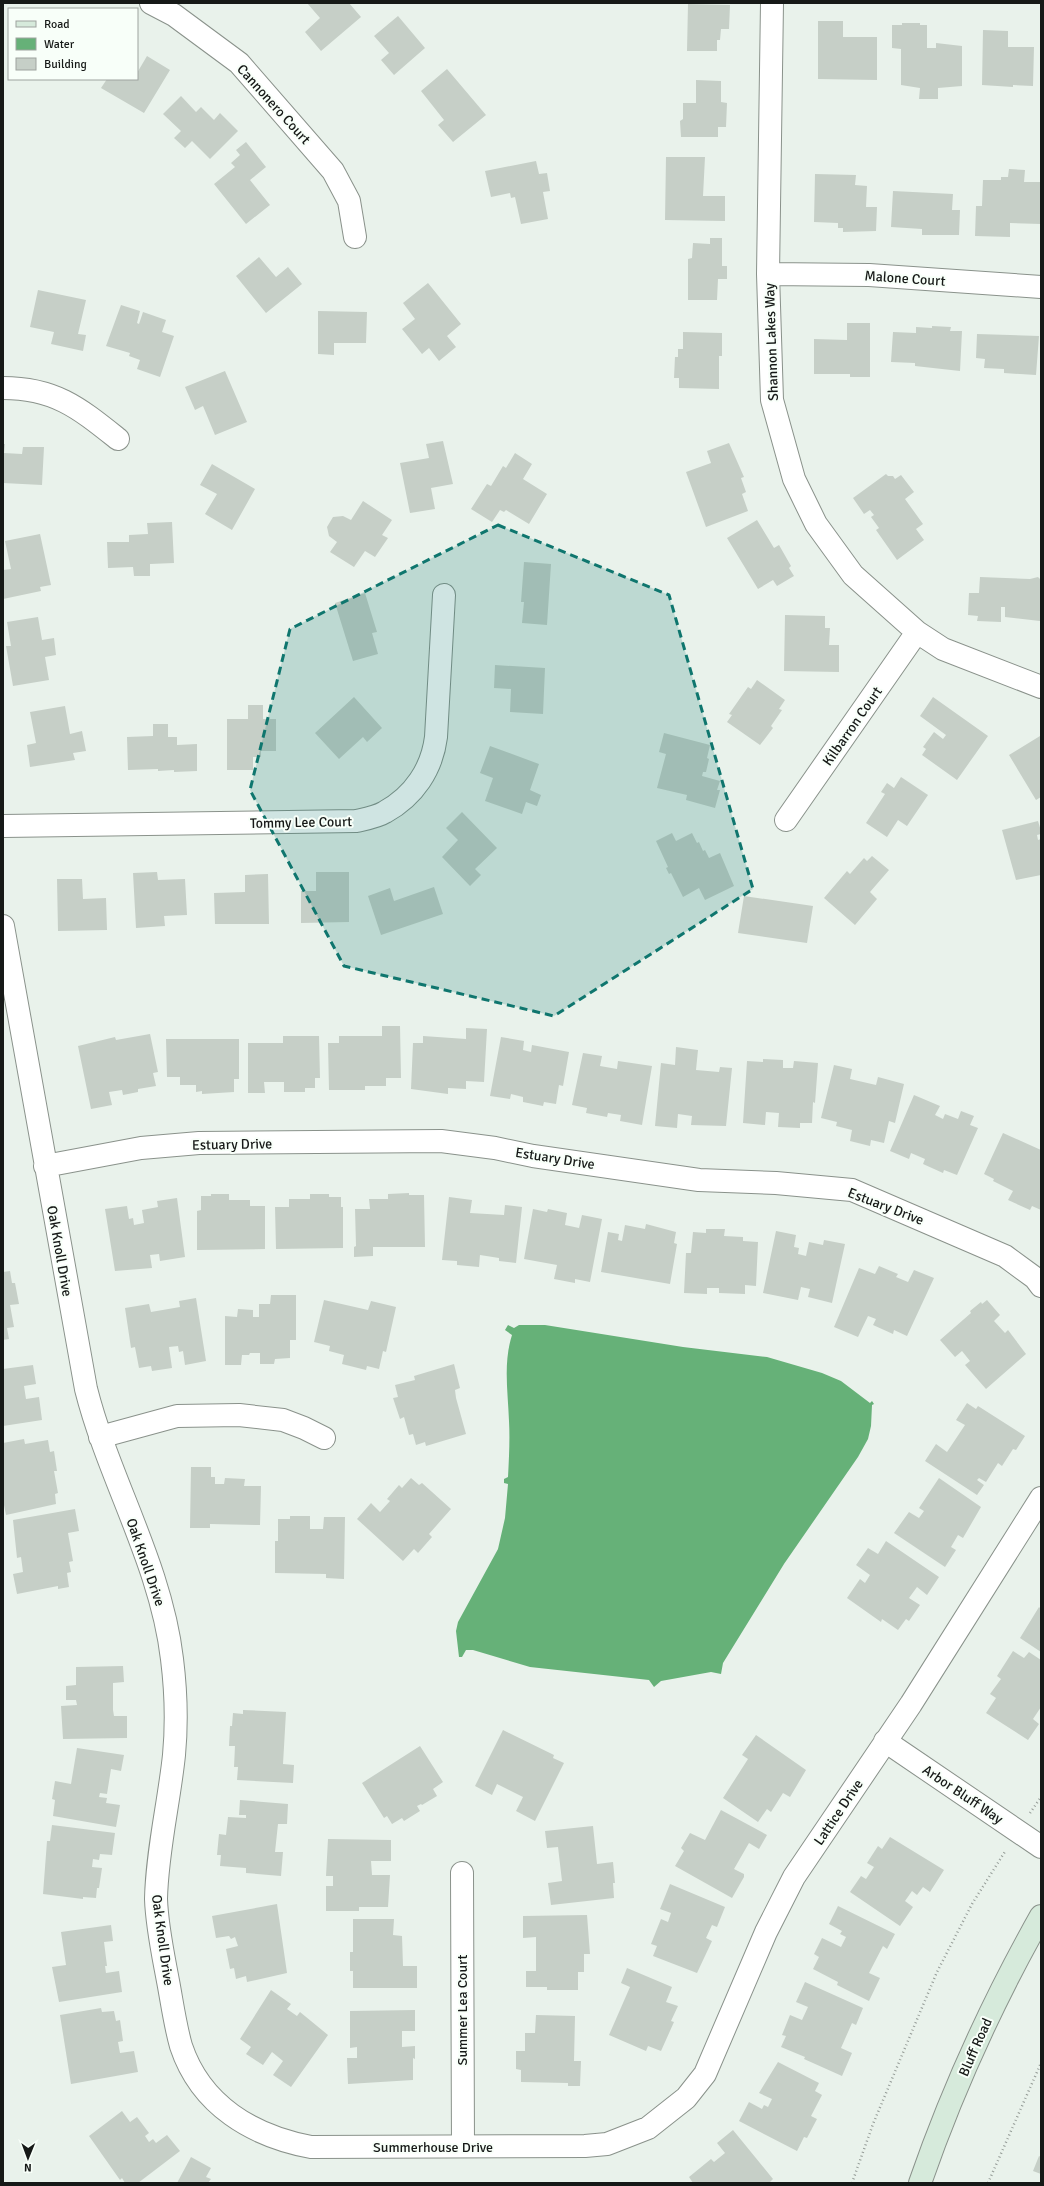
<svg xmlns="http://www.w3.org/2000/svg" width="1044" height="2186" viewBox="0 0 1044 2186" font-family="Signika,sans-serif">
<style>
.water{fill:#66b178}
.building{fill:#c6cfc7}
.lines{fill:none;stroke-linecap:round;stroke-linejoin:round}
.minor-casing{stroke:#8a928b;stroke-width:24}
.secondary-casing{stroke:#8a928b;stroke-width:24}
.path{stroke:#969d98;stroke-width:2.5;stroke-dasharray:1 3;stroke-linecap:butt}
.minor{stroke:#fff;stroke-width:22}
.secondary{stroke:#d6eadb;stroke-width:22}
.marked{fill:#0f766e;fill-opacity:0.2;stroke:#0f766e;stroke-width:3;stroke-dasharray:8 5;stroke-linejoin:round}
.labels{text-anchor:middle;stroke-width:4;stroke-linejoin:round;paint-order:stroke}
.street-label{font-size:14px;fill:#161917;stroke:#f8fff9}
</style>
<rect width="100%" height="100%" fill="#e9f2eb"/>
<path class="water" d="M508 1325 514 1328 519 1325H545L683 1347 767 1357 822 1373 841 1381 870 1403 872 1401 874 1404 872 1405 871 1426 868 1439 858 1457 784 1564 723 1663 721 1674 711 1672 661 1681 654 1687 649 1680 530 1667 473 1650H466L462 1657H459L456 1631 458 1622 498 1549 505 1518 508 1484 504 1483V1479L508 1477C509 1458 510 1439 509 1421 508 1392 503 1363 512 1335L505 1330Z"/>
<path class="building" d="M307 3H349L361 17 321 51 305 32 320 18Z
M688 4 730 5 729 29H721L720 40H717V51H687Z
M398 16 425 48 394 75 381 60 389 53 374 36Z
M818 21H843V37H877V80L818 79Z
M902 23H920V25H927V48H936V43L962 46V86L938 88V99H919L920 88 901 85V49L892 48V25H902Z
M983 30 1008 31V47H1034L1033 86 1013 85V87L982 85Z
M147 56 170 70 144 113 101 88 107 79H137V73Z
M447 69 486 115 453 142 438 125 444 120 421 91Z
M696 80 721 81V102L727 103 726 127H718V137H681L680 121 683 119V103H696Z
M181 96 196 112 201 107 214 120 220 113 238 131 210 159 192 141 185 148 174 138 181 131 163 114Z
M246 142 266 167 250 180 270 205 246 224 214 184 235 167 231 163 240 155 236 150Z
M666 157H705L703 196H725V221L665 220Z
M536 161 539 174 547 173 550 191 543 192 548 219 521 224 515 197 511 198 510 193 491 197 485 171Z
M1009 169 1025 170 1024 182H1041V224L1010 223V237L975 236 976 206H982L983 180H1001V177H1008Z
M815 174 856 175 855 185 867 186 866 207H877L876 231 843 232V228H838V223L814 222Z
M893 191 953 194 952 210H960L959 235H922V229L891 227Z
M710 238H722V266H727V279H718L717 300H688V259L692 258 693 243 710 244Z
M259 257 276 277 288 267 302 284 266 313 236 276Z
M428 283 461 324 447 336 456 347 439 361 429 348 422 354 402 329 415 319 403 303Z
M38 290 86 300 78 334 86 335 83 351 51 344 54 332 30 327Z
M121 305 140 311 137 323 139 324 143 312 166 320 162 332 174 336 160 377 137 369 140 360 129 356 130 353 106 346Z
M318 311 367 312 366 343H334V355L318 354Z
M847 323H870V377H850V374H814V339L847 340Z
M932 326 951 327 950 331H962L960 371 915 366V363L891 362 893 332 916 333V327L932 328Z
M683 332 722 333V356H719V389L679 388V378H674L675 357H678V349H683Z
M977 334 1039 336 1036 375 1004 373V369L984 368 985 359 976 358Z
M225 371 247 422 215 435 203 406 195 410 185 387Z
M443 441 453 484 431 488 435 509 410 513 400 463 429 458 426 444Z
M729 443 744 477 741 478 746 492 742 494 748 511 706 527 686 472 711 463 707 451Z
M3 444H5L4 453 22 454 23 447H44L42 485 3 483Z
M515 453 532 464 523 479 547 494 529 524 506 510 504 512 500 510 492 522 471 509 487 484 491 486 503 466 506 468Z
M212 464 255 489 232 530 205 514 217 494 200 485Z
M886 474 888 476H893L895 479 901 475 914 492 905 499 923 524 916 529 924 540 897 560 876 530 879 528 871 517 874 515 870 510 864 514 853 498Z
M363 501 392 520 382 535 388 538 375 557 365 551 354 567 330 552 337 542 329 536 327 527 333 517 343 516 351 520Z
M757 520 774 548 779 545 791 566 789 568 794 576 777 586 773 580 758 589 727 538Z
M172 522 174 563 150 564V576H134L133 567 108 568 107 542H129V535L148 534 147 523Z
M40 534 51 585 40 587 41 591 3 599V570L11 569 5 541Z
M524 562 551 564 547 625 522 623 524 602H521Z
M980 577 1030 579 1038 577 1041 580 1040 621 1005 617V607H1001V622L977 621 978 616 968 615 969 593H979Z
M365 593 377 632 372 633 378 654 353 661 335 603Z
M785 615 825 616V628H830L829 645H839V672L784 671Z
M38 617 42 640 54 638 56 655 45 657 49 680 13 686 6 646H11L7 622Z
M495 665 545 668 543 714 510 712 511 689 494 688Z
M757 680 785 700 779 709 782 710 771 726 773 728 760 745 727 722 732 715 729 714 748 687 751 689Z
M354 697 382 728 367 742 363 737 339 759 315 733Z
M933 697 988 736 957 780 922 755 926 749 923 747 934 732 943 739 946 735 920 716Z
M248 705H263V719H276V751H261V757H253V770H227V719H248Z
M65 706 70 734 82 731 86 751 73 753 75 760 30 767 27 745 36 743 30 712Z
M153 724H168V737H177V745L197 744V771L174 772V770L158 771V769L128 770 127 737 153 736Z
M664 733 710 745 707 758 709 759 706 772H703L702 776 720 781 717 790H720L715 808 686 800 687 795 657 788 666 754 659 752Z
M1040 736 1041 797 1036 800 1009 755Z
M490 746 539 764 530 790 541 795 537 806 526 802 522 814 485 801 493 778 480 773Z
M901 777 928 795 907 826 898 820 887 837 866 823 885 794 881 792 887 783 894 788Z
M462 812 497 848 475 869 481 875 470 886 442 857 458 840 446 828Z
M1038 821 1041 831V834L1037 835 1038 840 1041 839V875L1016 880 1002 830Z
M672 833 676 841 692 833 697 843 699 842 703 851 705 850 709 858 720 853 734 886 705 900 699 888 683 897 671 873 669 874 666 868 668 867 656 841Z
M872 856 889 870 870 892 877 899 855 925 824 898 847 871 850 874 864 858 867 861Z
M157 872 158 880 185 879 187 915 164 916 165 926 136 928 133 873Z
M316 872H349V922L301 923V891H316Z
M268 874 269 924H215L214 893 245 892V875Z
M57 879H82L83 899 106 898 107 930 58 931Z
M434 887 443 914 381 935 368 896 390 888 394 901Z
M744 896 813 906 807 943 738 933Z
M382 1026H400L401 1078H386V1086H365V1090H329L328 1043H339V1036H382Z
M466 1028 487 1029 484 1082 466 1081V1089L448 1088V1094L411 1089 413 1043H423V1036L466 1039Z
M150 1034 158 1072 153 1073 156 1086 138 1089V1092L123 1095 122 1090 109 1092 112 1105 91 1109 78 1046 115 1037 116 1040Z
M283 1036H319L320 1078H315V1088H305V1092H284V1082H264L265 1093H248V1043H283Z
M501 1037 524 1041 523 1050 531 1052 532 1045 569 1052 563 1086 559 1085 556 1104 544 1102 543 1106 523 1102V1097L511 1094 510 1099 490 1096Z
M166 1039H239V1079H234V1092L202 1094V1091L196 1092V1085H180V1077H167Z
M676 1047 698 1050 696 1070 719 1072 720 1067 732 1068 726 1126 691 1125 692 1116 678 1114 677 1128 655 1126 661 1063 675 1065Z
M583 1053 602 1056 600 1066 617 1069 618 1061 652 1066 642 1125 620 1121 621 1115 608 1113 607 1117 586 1113 587 1108 572 1105Z
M763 1059 783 1060V1068H793L794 1061 818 1063 815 1103 813 1102 812 1123H800V1128L778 1127 779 1113 766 1112 765 1125 743 1123 747 1061 763 1062Z
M834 1065 852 1069 850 1079 876 1085 878 1077 904 1084 895 1123 889 1121 884 1143 871 1140 870 1146 850 1141 852 1130 836 1126 837 1122 821 1118Z
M914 1095 940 1106 935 1115 943 1119 945 1114 958 1119 961 1111 974 1116 970 1125 978 1128 957 1175 944 1170 943 1173 923 1164 925 1159 911 1153 909 1159 890 1151Z
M1003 1133 1041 1150V1210L1032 1206 1030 1210 1008 1200 1013 1191 993 1181 994 1179 984 1174Z
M409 1193V1195H424L425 1247H373V1256L354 1257V1247L356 1246 355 1209H370L369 1199H388V1194Z
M211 1194H229V1200H250V1206H265V1249L197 1250V1211L201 1210V1196H211Z
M310 1194H329V1197H341V1207H343V1248L276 1249 275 1207H289V1199H310Z
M449 1197 472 1200 470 1213 504 1215 505 1205 522 1207 516 1263 499 1261V1258L480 1255 479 1267 457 1265V1261L442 1260Z
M177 1198 185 1257 160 1261 159 1254 150 1255 152 1268 115 1271 105 1209 127 1206 129 1219 133 1218 134 1225 144 1223 142 1210 158 1207 157 1201Z
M533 1209 547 1212 548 1209 567 1213 565 1225 579 1228 582 1215 602 1219 590 1282 575 1279V1283L554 1279 557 1265 524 1259Z
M646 1224 676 1232 674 1243 677 1244 670 1284 601 1272 608 1232 619 1234 618 1240 622 1241 625 1225 645 1229Z
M706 1229H725L724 1236 743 1237V1241L758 1242 756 1286 745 1285V1294L719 1293V1288H707V1294L684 1293 686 1253H691L693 1232 706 1233Z
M776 1231 796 1235 794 1247 799 1248 798 1254 806 1256 809 1242 823 1245 824 1240 845 1244 832 1303 808 1297 810 1289 801 1287 798 1300 763 1293Z
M879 1266 898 1274 896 1277 908 1282 914 1270 934 1278 907 1336 894 1330 893 1334 873 1325 876 1319 868 1316 858 1337 834 1327 859 1268 875 1274Z
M10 1271 12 1283H15L19 1304 10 1305 14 1327 7 1328 9 1339 3 1340V1272Z
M271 1295H296V1340H290V1358L275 1359 274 1364H260V1353H250L249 1355H242L241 1365H225V1316L237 1317 238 1309 253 1310V1317H259V1304H270Z
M196 1298 206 1361 185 1365 183 1351 179 1352 178 1346 169 1347 172 1368 152 1371 151 1366 139 1368 135 1347 131 1348 125 1308 149 1304 151 1312 180 1307 179 1301Z
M324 1300 368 1310 371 1301 396 1307 386 1352 383 1351 379 1369 367 1366 366 1370 342 1364 344 1355 329 1351 330 1346 314 1342Z
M987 1300 1000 1315 994 1321 1005 1333 1008 1330 1026 1354 986 1389 965 1365 970 1361 962 1351 955 1357 940 1340 971 1313 970 1311 981 1302 982 1304Z
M454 1364 460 1388 455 1390 456 1398 466 1434 426 1446 425 1442 416 1445 413 1434 409 1435 404 1417 400 1419 393 1398 398 1397 395 1385 415 1380 414 1376Z
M33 1365 36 1384 24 1386 26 1399 39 1397 42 1420 3 1426V1369Z
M967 1403 976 1409 978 1406 1025 1436 1016 1450 1013 1449 1002 1466 998 1463 986 1482 979 1478 977 1480 984 1485 977 1495 925 1461 936 1444 947 1452 965 1425 956 1420Z
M24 1439 25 1444 48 1440 50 1452 54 1451 57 1471H54L58 1493 55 1494 56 1504 6 1515 3 1500V1443Z
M191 1467H211V1477H215V1484H224L225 1478 245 1479 244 1486H261L260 1525 210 1524V1528H190Z
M411 1478 419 1485 422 1483 451 1509 429 1534 432 1537 418 1553 414 1549 403 1561 357 1519 371 1503 380 1512 390 1501 387 1499 399 1485 402 1488Z
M939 1478 981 1507 963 1538 958 1535 951 1547 956 1550 945 1567 894 1533 909 1512 919 1518 924 1511 919 1508Z
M75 1509 79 1531 68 1533 73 1561 69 1562 71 1572 67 1573 69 1587 58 1589V1586L17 1594 13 1574 23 1572 21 1557 17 1558 13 1520Z
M290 1516H310V1529H323L324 1517H345L344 1579 326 1578V1574L275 1573V1541H278V1519H290Z
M886 1541 939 1577 927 1595 917 1587 909 1598 920 1605 909 1621 906 1619 898 1630 882 1619 881 1622 847 1598 860 1579 865 1583 870 1575 856 1565 868 1548 878 1554Z
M1039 1607 1041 1609V1652L1020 1638Z
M1013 1651 1024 1658 1029 1652 1041 1660V1707L1033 1719 1039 1724 1028 1740 986 1713 996 1698 990 1694 1001 1679 997 1676Z
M123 1666 124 1682 113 1683V1710L114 1716H127V1738L63 1739 61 1706 77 1705 76 1700H66V1686L76 1685V1667Z
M243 1710 286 1712 283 1764 294 1765 293 1783 237 1780 238 1767H234L235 1746H229L230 1726H232L233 1713 243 1714Z
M503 1730 554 1755 553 1758 564 1763 535 1821 516 1811 523 1797 497 1784 492 1795 475 1786Z
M756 1735 806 1770 790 1797 783 1793 771 1812 767 1809 758 1822 723 1798 748 1759 742 1755Z
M420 1746 443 1782 433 1789 437 1796 422 1805 421 1804 417 1806 420 1811 404 1821 402 1818 392 1824 387 1816 384 1818 362 1783Z
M77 1748 124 1755 121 1771 111 1769 107 1794 100 1793 99 1797 107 1798 106 1803 120 1805 116 1827 53 1816 55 1800 52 1799 55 1781 71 1784Z
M240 1800 288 1804 287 1824H278L275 1852H283L281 1876 246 1873V1868L220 1866 221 1855H217L219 1834 226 1835 228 1817 246 1818V1815H239Z
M721 1810 767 1835 759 1849 749 1843 734 1869 744 1874V1877L732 1898 675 1866 684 1851 681 1848 690 1833 705 1840Z
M52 1825 115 1833 112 1855 100 1854 99 1860 93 1859 92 1867 102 1868 99 1888H97L96 1898 83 1897V1899L43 1894 47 1841H50Z
M593 1826 597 1864 613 1862 615 1883H613L614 1898 551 1905 548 1883 562 1881 558 1847 547 1848 545 1831Z
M890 1837 944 1870 930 1892 923 1887 917 1895 912 1891 905 1901 913 1907 900 1926 850 1892 861 1876 866 1879 874 1867 867 1863 878 1846 882 1849Z
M328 1839 391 1840V1861H371L372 1875H390L388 1907H359V1911H326V1886H333V1876H326Z
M670 1884 725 1907 717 1927 712 1925 706 1938 712 1941 697 1973 653 1956 657 1946 651 1944 661 1919 668 1922 671 1913 660 1909Z
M277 1904 287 1973 247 1982 246 1976 236 1979 234 1968 230 1969 226 1949 238 1946 235 1937 231 1939 229 1936 216 1938 212 1916Z
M838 1906 895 1934 887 1949 883 1946 869 1973 880 1978 869 2001 837 1985 838 1982 813 1969 819 1957 814 1954 822 1938 841 1947 846 1937 840 1934 842 1931 829 1924Z
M587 1915 590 1954H584V1972H578V1990H547V1987H526V1971H536V1937L523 1938V1916Z
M353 1919H394L393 1935 402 1936 403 1966H417V1988H353V1971H350V1952H353Z
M111 1925 113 1941 104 1942 107 1966H105L106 1973 119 1971 122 1992 59 2002 52 1967 66 1965 61 1932Z
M627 1968 672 1987 666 2002 678 2006 671 2021 674 2022 661 2051 648 2046 646 2051 609 2035 630 1987 621 1983Z
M805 1982 863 2008 856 2025 852 2023 841 2048 852 2053 842 2076 804 2059 805 2057 781 2047 786 2036 782 2035 790 2015 802 2020 808 2007 796 2002Z
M271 1990 291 2004 287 2009 297 2016 300 2012 328 2035 291 2087 273 2075 283 2061 272 2052 263 2065 246 2054 251 2047 240 2039Z
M101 2008 102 2012 114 2011 116 2021 120 2020 123 2041 118 2042 120 2053 134 2051 138 2072 71 2084 60 2015Z
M415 2010V2031H402V2047L415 2046V2059L413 2058V2080L348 2084 347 2058H357V2047L350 2048V2011Z
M536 2015 575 2016 574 2061H581L580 2086H568V2083L521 2082V2070L516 2069V2051H525V2033H535Z
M778 2062 819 2083 815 2091 822 2095 811 2116 817 2119 807 2138 804 2137 797 2151 739 2121 749 2102 762 2109 764 2105 768 2107 772 2099 759 2093Z
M122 2111 130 2122 137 2117 149 2133 145 2136 149 2142 153 2139 156 2143 167 2135 180 2151 138 2183H125L122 2178 120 2180 89 2136Z
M733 2130 773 2179 769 2183H693L689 2177 711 2159 714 2162 725 2153 717 2143Z
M1039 2156 1041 2157V2174L1033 2171Z
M191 2157 211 2168 206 2177 211 2179 208 2183H177Z"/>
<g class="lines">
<defs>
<path id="minor" d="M151 3 174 15 239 63 333 171 349 201 355 237
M772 3 768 274 772 400 794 479 816 524 853 575 917 632 943 649 1041 687
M768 274 869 275 1041 287
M3 388C55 388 79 408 118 439
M786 820 917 632
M3 826 356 821C365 819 377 817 385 812 414 796 432 769 436 737L444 595
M3 926 86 1389C109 1480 161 1564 172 1659 176 1691 177 1723 174 1755 169 1803 157 1851 156 1899 157 1927 163 1954 168 1981 172 2002 175 2025 181 2046 201 2106 253 2136 311 2147L585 2146 607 2144 648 2128 686 2098 705 2074 766 1932 794 1877 911 1704 1041 1498
M45 1166 141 1148 199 1143 441 1141 495 1148 533 1156 699 1180 776 1183 852 1190 1005 1256 1035 1278 1041 1286
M100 1437 177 1416 239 1415 283 1420 304 1428 324 1438
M885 1741 1041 1847
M462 1873 463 2146"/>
<path id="secondary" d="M920 2183C952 2091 993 2001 1041 1916"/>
</defs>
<use href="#minor" class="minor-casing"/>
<use href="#secondary" class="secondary-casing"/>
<path class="path" d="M1030 1813 1041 1797
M852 2183 873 2124 937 1972 972 1904 1006 1850
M988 2183 1041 2063"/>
<use href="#minor" class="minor"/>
<use href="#secondary" class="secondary"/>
</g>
<path class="marked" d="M498 525 669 595 753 889 554 1016 344 966 250 790 290 629Z"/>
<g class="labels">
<g class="street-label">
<text transform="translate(274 104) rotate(48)" y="5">Cannonero Court</text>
<text transform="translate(905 278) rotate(4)" y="5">Malone Court</text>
<text transform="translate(771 342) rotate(-92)" y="5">Shannon Lakes Way</text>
<text transform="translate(852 726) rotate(-55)" y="5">Kilbarron Court</text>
<text transform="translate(301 822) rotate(-1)" y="5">Tommy Lee Court</text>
<text transform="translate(232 1144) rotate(-1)" y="5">Estuary Drive</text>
<text transform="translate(555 1158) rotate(9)" y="5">Estuary Drive</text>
<text transform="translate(886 1206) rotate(21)" y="5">Estuary Drive</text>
<text transform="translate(60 1251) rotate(80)" y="5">Oak Knoll Drive</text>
<text transform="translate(146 1562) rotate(71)" y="5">Oak Knoll Drive</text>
<text transform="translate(963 1794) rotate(34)" y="5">Arbor Bluff Way</text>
<text transform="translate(838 1812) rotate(-56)" y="5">Lattice Drive</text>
<text transform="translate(163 1940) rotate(82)" y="5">Oak Knoll Drive</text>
<text transform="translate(462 2010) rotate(-90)" y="5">Summer Lea Court</text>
<text transform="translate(975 2047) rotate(-66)" y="5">Bluff Road</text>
<text x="433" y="2152">Summerhouse Drive</text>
</g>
</g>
<rect width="1044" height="2186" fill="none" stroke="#161917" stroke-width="8"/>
<rect x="8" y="8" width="130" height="72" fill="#f8fff9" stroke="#9ea39f"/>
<rect x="16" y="21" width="20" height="6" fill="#d6eadb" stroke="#9ea39f"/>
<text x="44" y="28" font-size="12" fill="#161917">Road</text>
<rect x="16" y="38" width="20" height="12" fill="#66b178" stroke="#9ea39f"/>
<text x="44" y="48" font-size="12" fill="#161917">Water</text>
<rect x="16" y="58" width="20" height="12" fill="#c6cfc7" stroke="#9ea39f"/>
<text x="44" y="68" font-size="12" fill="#161917">Building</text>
<g transform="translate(28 2158) rotate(181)" stroke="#f8fff9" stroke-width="3" paint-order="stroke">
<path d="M0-3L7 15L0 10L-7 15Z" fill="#161917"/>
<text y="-6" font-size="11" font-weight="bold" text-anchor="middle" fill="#161917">N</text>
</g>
</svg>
